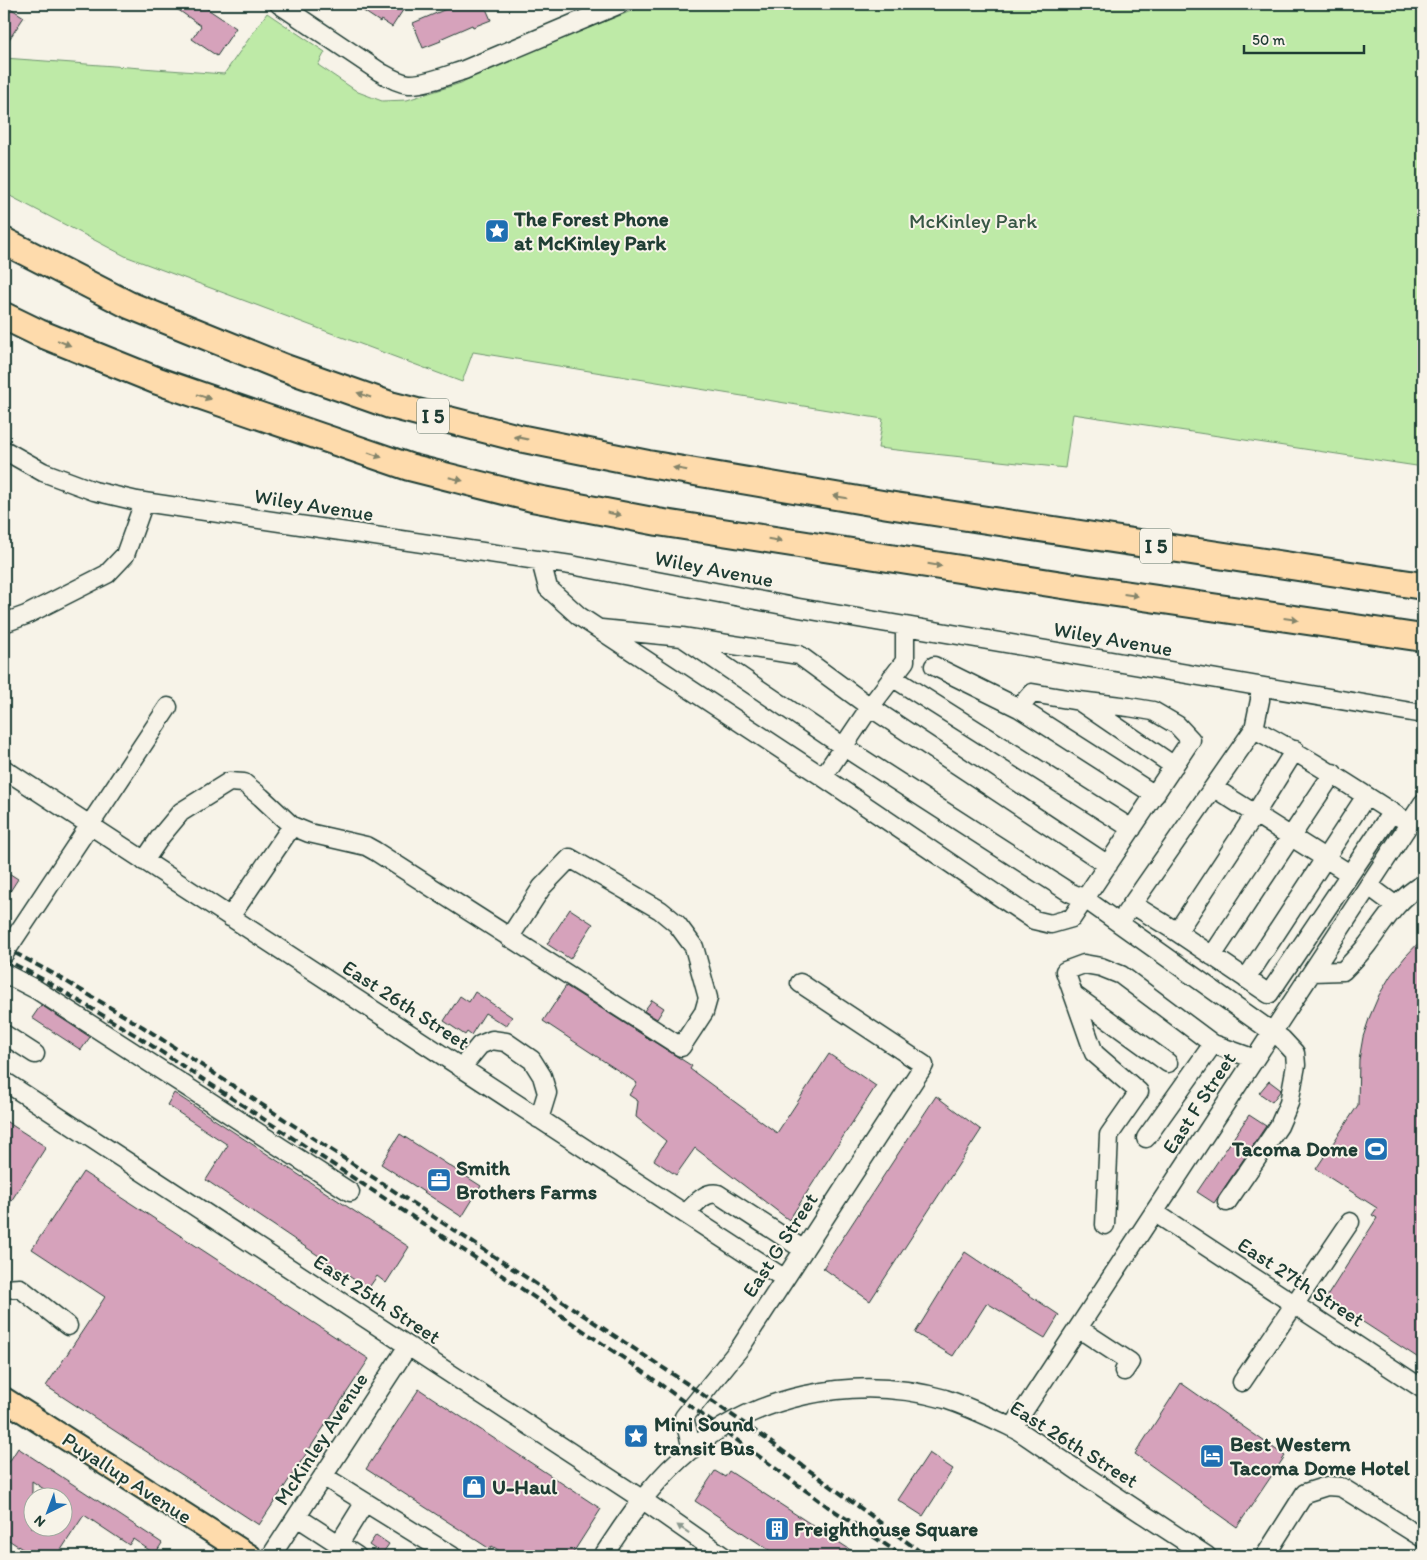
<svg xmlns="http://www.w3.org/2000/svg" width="1427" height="1560" viewBox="0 0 1427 1560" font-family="Itim,sans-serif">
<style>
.green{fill:#beeaa7;stroke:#6e946e}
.building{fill:#d6a2bb;stroke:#1f3d34;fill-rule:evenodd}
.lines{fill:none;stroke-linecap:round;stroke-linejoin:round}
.minor-casing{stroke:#1f3d34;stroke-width:21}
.major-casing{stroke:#1f3d34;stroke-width:26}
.highway-casing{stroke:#1f3d34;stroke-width:30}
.minor{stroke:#f7f3e8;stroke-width:18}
.major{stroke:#fedbac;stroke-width:22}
.highway{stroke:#fedbac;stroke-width:26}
.rail{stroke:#1f3d34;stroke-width:4;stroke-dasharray:8 4;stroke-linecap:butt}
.oneway{fill:#83846a}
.oneway2{fill:#8b988e}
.labels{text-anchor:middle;stroke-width:4;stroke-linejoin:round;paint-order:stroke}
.shield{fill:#f7f3e8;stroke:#60746a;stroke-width:1}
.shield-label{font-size:20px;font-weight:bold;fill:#1f3d34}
.poi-label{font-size:21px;font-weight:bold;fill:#1f3d34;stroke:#f7f3e8;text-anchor:start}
.park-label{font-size:21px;fill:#375745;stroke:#f7f3e8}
.street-label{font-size:21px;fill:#1f3d34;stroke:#f7f3e8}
</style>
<rect width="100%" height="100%" fill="#f7f3e8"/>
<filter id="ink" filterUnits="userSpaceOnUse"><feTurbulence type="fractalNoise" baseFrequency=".02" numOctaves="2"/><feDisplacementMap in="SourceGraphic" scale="10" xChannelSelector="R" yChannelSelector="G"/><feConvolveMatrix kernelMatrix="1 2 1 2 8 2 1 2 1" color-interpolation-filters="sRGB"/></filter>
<g filter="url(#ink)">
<path class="green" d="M649 4H1423V467L1073 414 1065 468 878 448 883 419 473 352 462 382 125 256 12 197 4 191V58L224 74 267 13 325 52 318 65 358 92 382 101 407 100 461 83 487 68Z"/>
<path class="building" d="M4 4 24 17 4 47Z
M170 4H200L236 28 217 56 192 39 201 26Z
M353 4H407L392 27 381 20 380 22Z
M458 4H484L491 20 473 27 472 25 440 39 441 41 423 48 413 23Z
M4 870 18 879 4 901Z
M570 909 593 924 570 959 547 944Z
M1423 938V1361L1326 1298 1377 1218 1372 1215 1377 1208 1316 1169 1358 1105 1359 1060 1363 1037 1370 1016 1379 995 1391 975 1405 957Z
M566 986 692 1066 690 1069 777 1133 829 1054 876 1086 789 1220 695 1148 676 1175 654 1160 666 1141 636 1117 638 1101 629 1095 637 1083 543 1021Z
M475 992 512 1017 506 1026 485 1013 471 1035 467 1032 465 1035 444 1021 460 996 469 1002Z
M652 1000 664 1008 657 1019 644 1011Z
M41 1005 90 1037 81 1050 32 1018Z
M1269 1081 1281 1090 1272 1102 1259 1093Z
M174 1093 409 1247 386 1283 377 1276 368 1289 206 1180 228 1145 167 1105Z
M936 1096 981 1130 870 1301 823 1268Z
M1249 1115 1266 1126 1214 1203 1197 1192Z
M4 1120 46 1147 4 1212Z
M400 1134 481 1186 462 1217 381 1164Z
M83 1172 369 1359 259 1525 46 1386 105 1297 32 1249Z
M965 1252 1059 1315 1045 1338 987 1303 953 1356 915 1333Z
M1181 1383 1285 1456 1237 1527 1135 1454Z
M419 1389 601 1509 571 1556H508L492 1546 490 1549 366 1469Z
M18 1448 162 1543 155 1554 133 1539 129 1545 84 1515 57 1556H33L4 1537V1470ZM32 1481 57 1498H62V1528H32Z
M929 1453 953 1469 923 1516 898 1500Z
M715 1471 725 1477 729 1471 860 1556H778L695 1501Z
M376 1535 389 1544 382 1554 369 1545Z"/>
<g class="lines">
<defs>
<path id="minor" d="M279 4 380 72C389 77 398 83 409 84 424 85 449 75 464 70L620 4
M4 450 43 472 94 491 137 501 571 565 799 608 1423 714
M541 561 548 588 579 616 823 777 1034 920 1051 924 1072 918 1191 740 1177 725 1153 711 1129 707 1079 701
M4 623 26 615 107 574 125 555 144 502
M601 629 682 637 799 655 870 707 1108 865
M682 637 844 747 1069 892 1085 899 1282 1039 1295 1053 1296 1065 1289 1103 1279 1126 1227 1202
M934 666 1019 708 1155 795
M892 677 1132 829
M1019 708 1032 693 1079 701 1174 766
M1254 729C1306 756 1352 787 1401 818
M4 769 785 1279
M823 777 870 707 905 661V626
M1214 788 1350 874
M144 861 161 836 181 812 229 782 244 783 261 797 292 826 309 833 366 846 375 851 681 1047 704 1012 708 998 694 947 677 924 660 910 570 858 542 887 509 938
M1369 886 1396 906
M1132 904 1177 932 1269 994 1392 812
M1126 913 1254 729 1260 700V687
M230 917 292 826
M1177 932 1255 814 1295 750
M4 954 168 707
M1212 956 1333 773
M1312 972 1343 971C1351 963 1360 954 1367 945 1384 922 1398 898 1423 884
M4 973 37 990 350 1192
M1246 979 1366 796
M1074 995 1168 1063
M4 1034 35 1054
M461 1068 480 1045 492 1040 506 1042 532 1060 542 1076 547 1093 539 1119
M4 1081 643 1500 723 1556
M1146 1138 1213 1044
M1154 1212 1423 1389
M685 1214C695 1205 704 1191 718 1194L804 1250
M1105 1225 1109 1135 1139 1092 1094 1053 1065 971 1084 964 1101 967 1121 975 1213 1044 1255 1059
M4 1289 20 1288 68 1326
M1078 1328 1130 1362 1124 1371
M1242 1382 1350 1222
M1013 1427 1423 803
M692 1449 684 1417 740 1348 924 1065 800 983
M323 1476 452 1556
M297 1517 357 1556
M339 1544 365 1502
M271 1556 408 1346
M603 1556C625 1522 649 1487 680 1459 750 1395 854 1373 945 1399 967 1406 990 1417 1011 1427 1019 1430 1026 1436 1034 1441 1047 1450 1061 1459 1074 1468 1118 1498 1163 1527 1207 1556
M1265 1556 1305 1493 1327 1486 1341 1487 1423 1538"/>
<path id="major" d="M4 1399 250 1556"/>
<path id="highway" d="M4 241 129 305 285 368 390 405 519 438 648 464 888 505 1423 586
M4 316 39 333 158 381 409 467 532 498 658 522 1082 588 1423 638"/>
</defs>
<use href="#minor" class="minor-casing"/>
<use href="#major" class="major-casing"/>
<use href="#highway" class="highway-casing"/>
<use href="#minor" class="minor"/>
<use href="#major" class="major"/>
<use href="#highway" class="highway"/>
<path class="rail" d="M4 947 52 973 143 1027 521 1274 686 1383 765 1438 926 1556
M4 959 46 981 137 1036 509 1280 638 1368 827 1506 903 1556"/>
</g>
<defs><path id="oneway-solid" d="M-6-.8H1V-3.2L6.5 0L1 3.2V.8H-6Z" transform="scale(1.25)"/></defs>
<g class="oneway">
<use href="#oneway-solid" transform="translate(64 343) rotate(22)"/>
<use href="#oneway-solid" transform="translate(364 395) rotate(-161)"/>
<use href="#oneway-solid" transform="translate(204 397) rotate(19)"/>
<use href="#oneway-solid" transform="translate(521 438) rotate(-168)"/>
<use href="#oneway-solid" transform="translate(375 455) rotate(19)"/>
<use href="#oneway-solid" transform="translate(680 469) rotate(-170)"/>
<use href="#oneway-solid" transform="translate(456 479) rotate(14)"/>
<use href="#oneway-solid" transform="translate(840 497) rotate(-170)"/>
<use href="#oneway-solid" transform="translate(614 514) rotate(11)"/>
<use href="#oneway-solid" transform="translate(775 540) rotate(9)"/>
<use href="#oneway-solid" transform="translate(935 565) rotate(9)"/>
<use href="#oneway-solid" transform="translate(1131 595) rotate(8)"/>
<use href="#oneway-solid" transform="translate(1291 619) rotate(8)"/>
</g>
<use class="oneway2" href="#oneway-solid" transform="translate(683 1529) rotate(-146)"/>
</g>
<defs>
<symbol id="sight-square" viewBox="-11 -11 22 22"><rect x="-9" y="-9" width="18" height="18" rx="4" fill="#1f6fb2" stroke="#f7f3e8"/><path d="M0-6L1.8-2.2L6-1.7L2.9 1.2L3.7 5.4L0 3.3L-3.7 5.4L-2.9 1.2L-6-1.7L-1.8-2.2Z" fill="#fff"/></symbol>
<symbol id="stadium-square" viewBox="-11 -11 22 22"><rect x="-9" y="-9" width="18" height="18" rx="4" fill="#1f6fb2" stroke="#f7f3e8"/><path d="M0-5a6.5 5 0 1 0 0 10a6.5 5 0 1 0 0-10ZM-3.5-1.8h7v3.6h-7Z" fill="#fff"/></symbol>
<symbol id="office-square" viewBox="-11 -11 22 22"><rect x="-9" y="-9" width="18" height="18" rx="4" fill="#1f6fb2" stroke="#f7f3e8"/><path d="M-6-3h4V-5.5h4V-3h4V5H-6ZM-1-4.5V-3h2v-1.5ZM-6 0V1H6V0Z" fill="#fff"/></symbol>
<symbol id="hotel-square" viewBox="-11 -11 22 22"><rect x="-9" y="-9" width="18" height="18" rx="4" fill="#1f6fb2" stroke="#f7f3e8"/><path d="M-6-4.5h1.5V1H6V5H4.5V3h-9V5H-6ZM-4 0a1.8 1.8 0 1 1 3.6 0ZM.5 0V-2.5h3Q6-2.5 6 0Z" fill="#fff"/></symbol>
<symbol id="shop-square" viewBox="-11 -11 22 22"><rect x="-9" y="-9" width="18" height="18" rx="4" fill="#1f6fb2" stroke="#f7f3e8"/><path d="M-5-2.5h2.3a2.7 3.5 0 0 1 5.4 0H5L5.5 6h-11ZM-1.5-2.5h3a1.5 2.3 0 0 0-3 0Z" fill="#fff"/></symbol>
<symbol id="building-square" viewBox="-11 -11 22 22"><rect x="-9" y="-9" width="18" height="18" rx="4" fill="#1f6fb2" stroke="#f7f3e8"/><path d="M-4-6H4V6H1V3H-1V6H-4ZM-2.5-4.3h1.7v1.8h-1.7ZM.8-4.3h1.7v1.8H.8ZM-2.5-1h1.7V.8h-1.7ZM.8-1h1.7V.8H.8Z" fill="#fff"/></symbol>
</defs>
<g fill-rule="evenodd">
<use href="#sight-square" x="483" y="217" width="28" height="28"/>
<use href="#stadium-square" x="1362" y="1135" width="28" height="28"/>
<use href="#office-square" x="425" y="1166" width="28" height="28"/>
<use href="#sight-square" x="622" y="1422" width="28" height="28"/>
<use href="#hotel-square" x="1198" y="1442" width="28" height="28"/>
<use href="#shop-square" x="460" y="1473" width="28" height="28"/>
<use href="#building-square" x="763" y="1515" width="28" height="28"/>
</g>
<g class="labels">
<g class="shield">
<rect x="417" y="398.5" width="32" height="35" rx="4"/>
<rect x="1140" y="528.5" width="32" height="35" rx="4"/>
</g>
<g class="shield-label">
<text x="433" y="423">I 5</text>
<text x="1156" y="553">I 5</text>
</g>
<g class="poi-label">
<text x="514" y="226">The Forest Phone<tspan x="514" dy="24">at McKinley Park</tspan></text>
<text x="1358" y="1156" text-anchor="end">Tacoma Dome</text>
<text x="456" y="1175">Smith<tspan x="456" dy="24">Brothers Farms</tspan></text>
<text x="654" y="1431">Mini Sound<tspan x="654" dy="24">transit Bus</tspan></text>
<text x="1230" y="1451">Best Western<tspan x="1230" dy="24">Tacoma Dome Hotel</tspan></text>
<text x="492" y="1494">U-Haul</text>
<text x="794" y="1536">Freighthouse Square</text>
</g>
<g class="park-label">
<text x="973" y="228">McKinley Park</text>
</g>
<g class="street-label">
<text transform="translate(314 505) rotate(9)" y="7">Wiley Avenue</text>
<text transform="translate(714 569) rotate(11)" y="7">Wiley Avenue</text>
<text transform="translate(1113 639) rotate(10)" y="7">Wiley Avenue</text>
<text transform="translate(406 1005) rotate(33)" y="7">East 26th Street</text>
<text transform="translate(1199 1103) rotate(-57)" y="7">East F Street</text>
<text transform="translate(780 1245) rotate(-57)" y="7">East G Street</text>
<text transform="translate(1301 1282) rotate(33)" y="7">East 27th Street</text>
<text transform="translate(377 1299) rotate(33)" y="7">East 25th Street</text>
<text transform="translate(321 1439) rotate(-57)" y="7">McKinley Avenue</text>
<text transform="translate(1074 1444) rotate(32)" y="7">East 26th Street</text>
<text transform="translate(127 1478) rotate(33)" y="7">Puyallup Avenue</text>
</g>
</g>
<rect width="1427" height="1560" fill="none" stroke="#f7f3e8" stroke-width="20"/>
<rect x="10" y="10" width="1407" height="1540" fill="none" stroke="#1f3d34" stroke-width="2" filter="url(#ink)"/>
<g transform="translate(48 1512) rotate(222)"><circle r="24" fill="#f7f3e8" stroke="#a1aaa0"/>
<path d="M0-4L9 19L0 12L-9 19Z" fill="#1f6fb2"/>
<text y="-8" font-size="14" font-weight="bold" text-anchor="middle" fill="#1f3d34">N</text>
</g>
<path d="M1244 45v8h120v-8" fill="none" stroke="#1f3d34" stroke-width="2.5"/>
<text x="1252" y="45" font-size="15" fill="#1f3d34" stroke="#f7f3e8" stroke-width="4" paint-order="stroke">50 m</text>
</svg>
